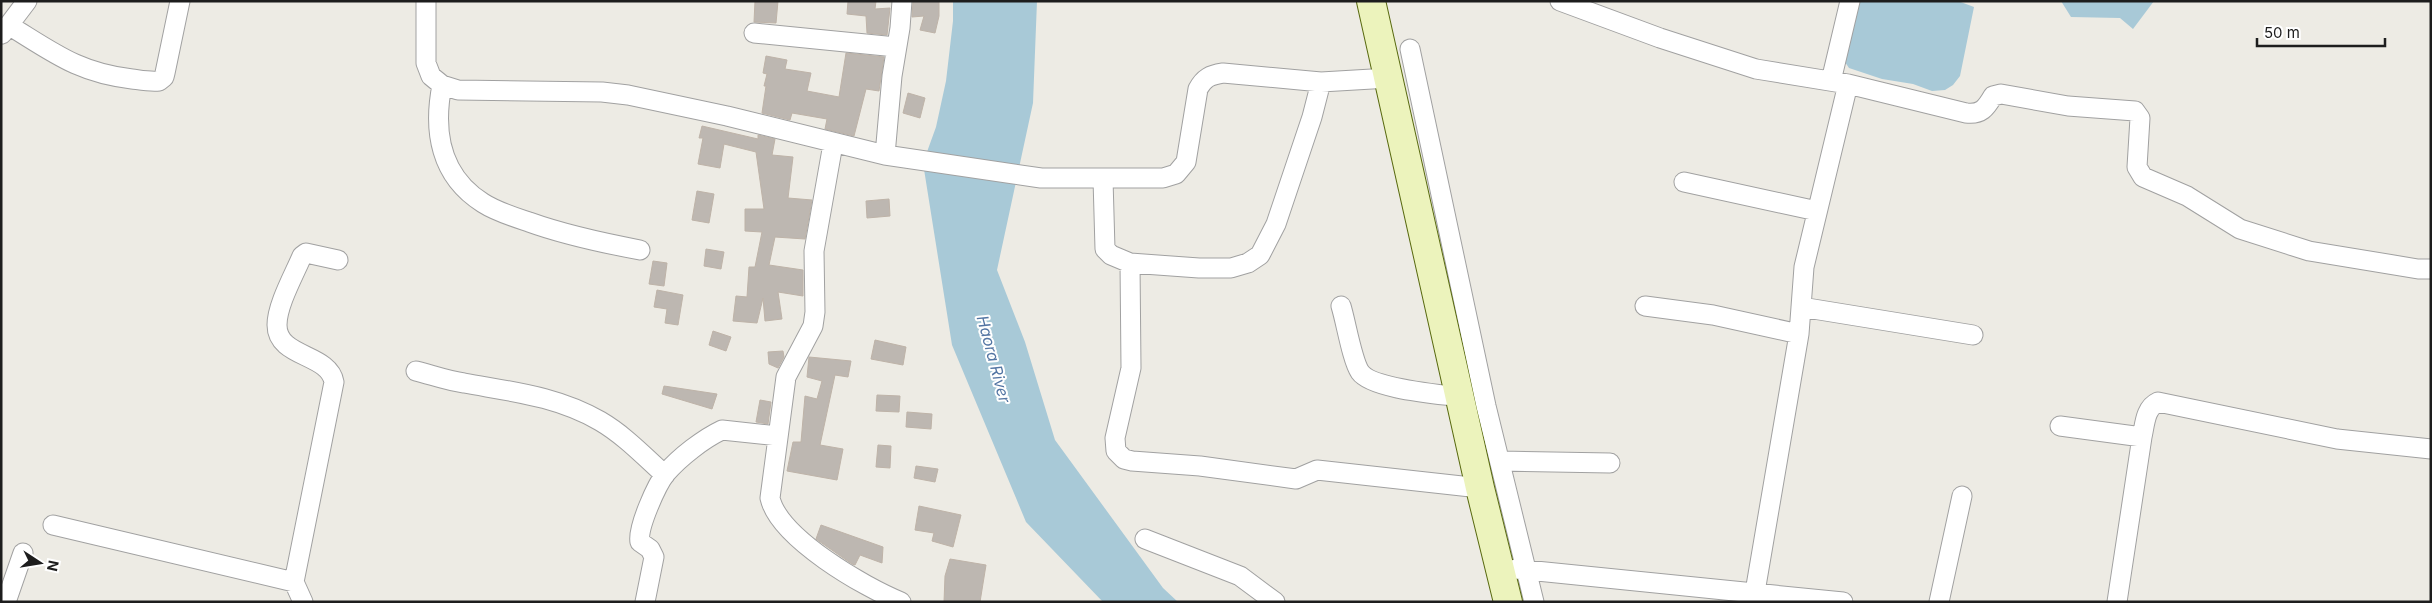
<svg xmlns="http://www.w3.org/2000/svg" width="2432" height="603" viewBox="0 0 2432 603" font-family="Inter,sans-serif">
<style>
.water{fill:#a8c9d7}
.building{fill:#bdb7b1;stroke:#beb3a8}
.lines{fill:none;stroke-linecap:round;stroke-linejoin:round}
.street-casing{stroke:#a1a1a1;stroke-width:21}
.secondary-casing{stroke:#58690f;stroke-width:30}
.street{stroke:#fff;stroke-width:19}
.secondary{stroke:#ecf3bc;stroke-width:28}
.labels{text-anchor:middle;stroke-width:4;stroke-linejoin:round;paint-order:stroke}
.water-label{font-size:16px;font-style:italic;fill:#5375a3;stroke:#fff}
</style>
<rect width="100%" height="100%" fill="#edebe4"/>
<path class="water" d="M953 1H1037L1033 103 997 270 1025 342 1055 440 1163 588 1178 602H1103L1026 522 952 345 923 163 936 127 946 81 953 21Z
M1859 1H1958L1974 7 1960 76 1953 85 1945 90 1932 91 1913 84 1882 79 1849 68 1845 62Z
M2061 1H2154L2133 29 2120 18 2071 17Z"/>
<path class="building" d="M755 1H778L776 23 754 22Z
M848 1H876L875 9 890 8 887 35 867 33 866 16 847 14Z
M913 1H939V16L935 33 920 30 924 16 912 17Z
M846 53 884 57 879 91 866 89 854 136 825 129 827 119 792 113 790 120 762 113 766 86H764L767 74 763 73 766 56 787 60 785 69 811 73 807 91 839 97Z
M908 93 925 98 920 118 903 113Z
M702 126 758 139V135L775 139 772 155 793 157 788 198 812 200 805 239 775 237 769 265 803 270V296L778 292 782 319 765 321 763 298 757 323 733 321 736 296 747 297 749 267H755L762 232 745 231V209H764L756 152 724 144 720 168 698 164 703 138H699Z
M697 191 714 194 709 223 692 220Z
M889 199 890 216 867 218 866 201Z
M706 249 724 252 721 269 704 266Z
M653 261 667 263 664 286 649 284Z
M657 290 683 295 678 325 665 323 667 309 654 307Z
M713 331 731 337 726 351 709 345Z
M875 340 906 347 903 365 871 359Z
M783 351 784 357 778 368 769 364 768 352Z
M809 357 851 361 848 377 835 375 820 445 843 449 837 480 787 471 793 442H801L805 396 817 399 822 381 807 377Z
M664 386 717 394 712 409 662 394Z
M877 395 900 396 899 412 876 411Z
M760 400 771 402 768 424 756 422Z
M907 412 932 414 931 429 906 427Z
M878 445 891 446 890 468 876 467Z
M916 466 938 469 935 482 914 478Z
M919 506 961 515 953 547 932 541 934 533 915 530Z
M821 525 883 547 882 563 860 555 855 565 852 564 816 539Z
M950 559 986 565 980 602H944L945 576Z"/>
<g class="lines">
<defs>
<path id="street" d="M426 1V63L431 76 442 85 458 90 602 92 628 95 727 116 885 155 1041 178H1163L1176 174 1186 162 1198 89C1204 78 1210 75 1223 73L1321 82 1389 78
M1560 1 1660 38 1756 69 1848 84 1966 113C1981 115 1986 108 1993 96L2001 94 2068 106 2135 111 2140 118 2137 167 2143 177 2187 196 2240 229 2309 251 2418 269H2431
M10 26C54 53 79 73 132 79 140 80 150 82 159 81L164 77 165 73 180 1
M754 33 896 47
M2 34 27 1
M1410 49 1486 406 1534 602
M1831 81 1850 1
M1321 82 1312 117 1276 224 1260 255 1248 263 1231 268H1199L1130 263 1131 368 1115 438 1116 451 1124 459 1132 461 1200 466 1296 479 1317 470 1480 488
M442 85C433 131 440 176 483 203 497 212 514 217 529 222 565 235 603 243 640 250
M833 144 814 251 815 312 813 326 786 377 770 498C779 538 864 587 901 602
M885 155 892 76 900 28 902 1
M1103 179 1105 249 1111 255 1130 263
M1684 182 1817 211
M1341 306C1346 322 1352 360 1360 372 1372 389 1439 394 1460 397
M1645 306 1713 315 1799 334
M1801 307 1973 335
M416 371C432 375 448 381 464 383 513 392 556 396 600 421 624 435 644 456 665 475
M2060 426 2142 437
M1500 461 1610 463
M53 525 294 582
M1145 539 1240 576 1275 602
M1516 569 1843 602
M1755 592 1799 334 1804 267 1848 84
M6 602 23 553
M303 602 294 582 334 382C329 353 277 358 277 325 277 305 294 275 302 256L306 253 338 260
M645 602 654 557 650 549 640 542C637 528 657 484 666 473 680 457 703 439 722 430L778 436
M1939 602 1962 496
M2117 602 2142 437C2145 424 2145 408 2158 402L2337 439 2431 449"/>
<path id="secondary" d="M1371 1 1480 488 1508 602"/>
</defs>
<use href="#street" class="street-casing"/>
<use href="#secondary" class="secondary-casing"/>
<use href="#street" class="street"/>
<use href="#secondary" class="secondary"/>
</g>
<g class="labels">
<g class="water-label">
<text transform="translate(994 359) rotate(75)" y="6">Haora River</text>
</g>
</g>
<rect width="2432" height="603" fill="none" stroke="#1d1d1d" stroke-width="5"/>
<g transform="translate(40 563) rotate(102)" stroke="#ffffff" stroke-width="4" paint-order="stroke">
<path d="M0-4L9 19L0 12L-9 19Z" fill="#1d1d1d"/>
<text y="-8" font-size="14" font-weight="bold" text-anchor="middle" fill="#1d1d1d">N</text>
</g>
<path d="M2257 38v8h128v-8" fill="none" stroke="#1d1d1d" stroke-width="2.5"/>
<text x="2264" y="38" font-size="15" fill="#1d1d1d" stroke="#ffffff" stroke-width="4" paint-order="stroke">50 m</text>
</svg>
